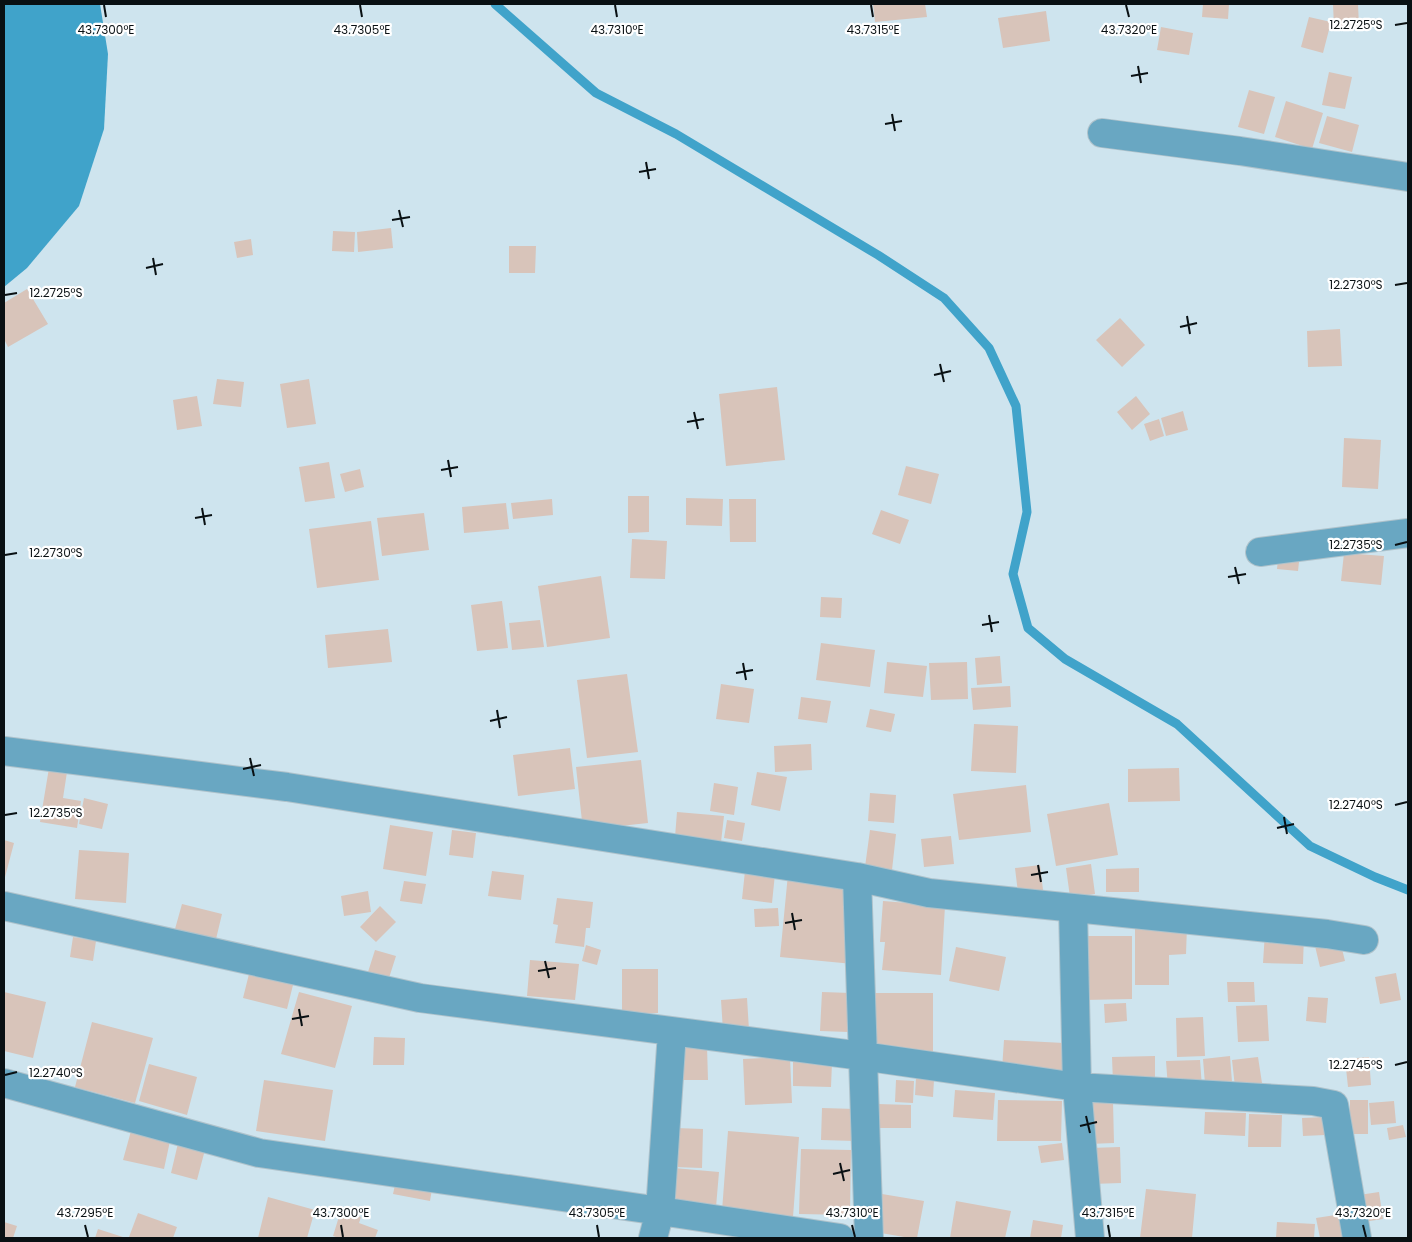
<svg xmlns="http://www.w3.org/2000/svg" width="1412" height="1242" viewBox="0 0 1412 1242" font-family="Poppins,sans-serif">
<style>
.water{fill:#40a3ca}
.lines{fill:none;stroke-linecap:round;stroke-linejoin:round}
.stream{stroke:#40a3ca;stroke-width:9}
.building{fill:#d8c4ba}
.minor-casing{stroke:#aec2cb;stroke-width:30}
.minor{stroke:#69a7c2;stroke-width:28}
.ticks{fill:none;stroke:#091013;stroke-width:2}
.ticks-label{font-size:12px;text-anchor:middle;fill:#091013;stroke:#fff;stroke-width:4.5;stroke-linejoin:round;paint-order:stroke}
</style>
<rect width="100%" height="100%" fill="#cee4ee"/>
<path class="water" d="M4 4H100L108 54 104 129 79 206 27 268 4 287Z"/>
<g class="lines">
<path class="stream" d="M495 4 596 93 676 134 878 255 944 298 989 348 1016 406 1027 512 1013 574 1028 628 1065 659 1177 724 1310 846 1375 877 1408 890"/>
</g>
<path class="building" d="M873 4H925L927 17 875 22Z
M1203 4H1229L1228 19 1202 17Z
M1333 4H1358L1359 26 1334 27Z
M1046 11 1050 41 1003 48 998 18Z
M1309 17 1331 22 1323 53 1301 47Z
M1161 27 1193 33 1189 55 1157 50Z
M1329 72 1352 77 1345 109 1322 105Z
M1249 90 1275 97 1264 134 1238 127Z
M1286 101 1323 113 1312 149 1275 137Z
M1327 116 1359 125 1352 152 1319 143Z
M391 228 393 248 358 252 357 232Z
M333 231 355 232 354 252 332 251Z
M251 239 253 255 237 258 234 242Z
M509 246H536L535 273H509Z
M27 289 48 324 8 347 4 339V303Z
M1120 318 1145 345 1122 367 1096 340Z
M1340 329 1342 366 1308 367 1307 331Z
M217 379 244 382 241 407 213 404Z
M309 379 316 424 287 428 280 384Z
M777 387 785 460 726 466 719 394Z
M197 396 202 426 177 430 173 400Z
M1136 396 1150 414 1132 430 1117 412Z
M1183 411 1188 430 1166 436 1161 418Z
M1159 419 1164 436 1150 441 1144 424Z
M1344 438 1381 440 1378 489 1342 487Z
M329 462 335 498 305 502 299 467Z
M906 466 939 474 931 504 898 495Z
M360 469 364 487 345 492 340 474Z
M628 496H649V532L628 533Z
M686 498 723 499 722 526 686 525Z
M552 499 553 515 513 519 511 503Z
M729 499H756V542H730Z
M506 503 509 529 464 533 462 507Z
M881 510 909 520 900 544 872 534Z
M424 513 429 550 382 556 377 518Z
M371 521 379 580 317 588 309 529Z
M632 539 667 541 665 579 630 578Z
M1279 550 1300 553 1298 571 1277 569Z
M1344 553 1384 556 1381 585 1341 581Z
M601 576 610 638 547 647 538 586Z
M821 597 842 598 841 618 820 617Z
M502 601 508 648 477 651 471 605Z
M540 620 544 647 512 650 509 623Z
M388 629 392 662 328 668 325 635Z
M821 643 875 650 870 687 816 680Z
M1000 656 1002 683 977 685 975 658Z
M887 662 927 666 923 697 884 693Z
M967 662 968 699 931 700 929 663Z
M627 674 638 752 587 758 577 680Z
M721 684 754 689 749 723 716 719Z
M1010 686 1011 707 973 710 971 688Z
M801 697 831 701 827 723 798 719Z
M870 709 895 714 891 732 866 727Z
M974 724 1018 726 1016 773 971 771Z
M811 744 812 770 775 772 774 746Z
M570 748 575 789 518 796 513 755Z
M641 760 648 823 583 830 576 767Z
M49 768 67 772 63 798 81 801 77 828 40 822Z
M1179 768 1180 801 1128 802V769Z
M757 772 787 777 780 811 751 805Z
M714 783 738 787 734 815 710 811Z
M1026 785 1031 832 959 840 953 794Z
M870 793 896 795 894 823 868 821Z
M84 798 108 804 102 829 79 824Z
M1109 803 1118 855 1056 866 1047 814Z
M677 812 724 816 721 842 675 837Z
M727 820 745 823 742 841 724 838Z
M390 825 433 832 426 876 383 869Z
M452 830 476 833 473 858 449 855Z
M870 830 896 834 892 870 865 867Z
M951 836 954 864 924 867 921 839Z
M4 840 14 843 4 881Z
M79 850 129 853 126 903 75 899Z
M1091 864 1095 894 1070 897 1066 868Z
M1040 865 1043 890 1018 893 1015 868Z
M1139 868V892H1106V869Z
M492 871 524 875 521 900 488 896Z
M745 871 775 874 772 903 742 899Z
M788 874 849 880 844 931 856 932 853 964 780 957Z
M404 881 426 884 422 904 400 901Z
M368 891 371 912 344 916 341 896Z
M557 898 593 902 590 928H586L584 947 555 943 558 925 553 924Z
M883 901 945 906 941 975 882 970 885 942H880Z
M182 904 222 914 216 939 175 929Z
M380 906 396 922 376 942 360 927Z
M778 908 779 926 755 927 754 909Z
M1135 926H1187L1186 954 1169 955V985H1135Z
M1265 932 1304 935 1303 964 1263 963Z
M1083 936H1132V999L1084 1000Z
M73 937 96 941 93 961 70 957Z
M1340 941 1345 961 1320 967 1315 946Z
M586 945 601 950 597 965 582 961Z
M956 947 1006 957 999 991 949 981Z
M375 950 396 956 389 978 368 972Z
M530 960 579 964 575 1000 527 996Z
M251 966 295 977 287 1009 243 998Z
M622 969H658V1013L622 1014Z
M1396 973 1401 1000 1380 1004 1375 977Z
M1227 982H1254L1255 1002H1228Z
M4 992 46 1002 33 1058 4 1051Z
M299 992 352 1006 335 1068 281 1054Z
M822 992 851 993 849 1032 820 1031Z
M871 993H933V1054H872Z
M1308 997 1328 998 1326 1023 1306 1021Z
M747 998 749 1030 723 1031 721 1000Z
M1126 1003 1127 1021 1105 1023 1104 1004Z
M1267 1005 1269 1041 1238 1042 1236 1006Z
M1203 1017 1205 1056 1177 1057 1176 1018Z
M92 1022 153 1038 135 1103 75 1087Z
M374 1037 405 1038 404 1065H373Z
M1004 1040 1064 1043 1062 1073 1002 1069Z
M707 1046 708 1080H682L681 1047Z
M1155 1056V1082L1113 1083 1112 1057Z
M1230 1056 1232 1082 1205 1084 1203 1059Z
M790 1057 792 1103 745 1105 743 1059Z
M1258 1057 1262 1083 1235 1087 1232 1060Z
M1369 1057 1371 1085 1348 1087 1345 1059Z
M1200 1060 1202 1087 1168 1088 1166 1061Z
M793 1062 832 1063 831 1087 793 1086Z
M149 1064 197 1077 187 1115 139 1101Z
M916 1078 934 1080 933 1097 915 1095Z
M264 1080 333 1090 325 1141 256 1131Z
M896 1080 914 1081 913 1103 895 1102Z
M955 1090 995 1093 993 1120 953 1117Z
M998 1100 1062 1101 1061 1141H997Z
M1350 1100H1368V1134H1350Z
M1394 1101 1396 1123 1371 1125 1369 1103Z
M1087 1102H1113L1114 1143 1088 1144Z
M877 1104 911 1105V1128H877Z
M822 1108 856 1109 855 1141 821 1140Z
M1205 1112 1246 1113 1245 1136 1204 1134Z
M1249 1114 1282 1115 1281 1147H1248Z
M1325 1117V1135L1303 1136 1302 1118Z
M1403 1125 1406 1137 1389 1140 1387 1128Z
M676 1128 703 1129 702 1168 674 1167Z
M131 1131 170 1141 164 1169 123 1160Z
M728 1131 799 1137 793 1217 722 1211Z
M179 1139 206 1146 197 1180 171 1173Z
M1062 1143 1064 1160 1041 1163 1038 1146Z
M1120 1147 1121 1183 1091 1184 1090 1148Z
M801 1149 851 1150 850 1215 799 1214Z
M674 1168 719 1172 716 1207 671 1203Z
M397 1176 433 1183 430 1201 393 1194Z
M1146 1189 1196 1194 1192 1238H1140Z
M1379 1192 1383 1219 1363 1222 1359 1195Z
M882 1194 924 1201 917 1238H910L875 1232Z
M268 1197 315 1210 307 1238H258Z
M956 1201 1011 1211 1005 1238H950Z
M341 1210 361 1217 359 1223 378 1230 375 1238H339L333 1236Z
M138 1213 177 1227 173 1238H133L129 1237Z
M1342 1214 1346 1238H1320L1316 1218Z
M1033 1220 1063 1225 1061 1238H1030Z
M4 1222 17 1226 13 1238H4Z
M1277 1222 1315 1224 1314 1238H1276Z
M98 1229 126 1238H95Z"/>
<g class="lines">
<defs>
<path id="minor" d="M1102 133 1240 151 1408 177
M1260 552 1408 533
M4 751 287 787 857 877 929 893 1327 934 1364 940
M857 877 869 1238
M4 906 420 998 862 1056 1077 1087 1313 1101 1334 1105 1357 1238
M1073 908 1077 1087 1090 1238
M4 1083 259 1153 660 1211 840 1238
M653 1238 660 1211 672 1032"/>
</defs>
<use href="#minor" class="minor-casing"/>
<use href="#minor" class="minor"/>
</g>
<path class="ticks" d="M104 5 106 17M360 5 362 17M615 5 617 17M871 5 873 17M1126 5 1129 17M1395 25 1407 23M1138 66 1141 83M1131 76 1148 73M892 114 895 131M885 124 902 121M646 162 649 179M639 172 656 169M399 210 403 227M392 220 410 217M153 258 156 275M146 268 163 264M1395 285 1407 283M5 295 17 293M1187 316 1190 334M1180 327 1197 323M940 364 944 382M934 375 951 371M694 412 698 429M687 422 704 419M448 460 451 477M441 470 458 467M202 508 205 525M195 518 212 515M1395 545 1407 542M5 555 17 553M1235 567 1239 584M1228 577 1246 574M989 615 992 632M982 625 999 622M743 663 746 680M736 673 753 670M497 710 500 728M490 721 507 717M250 758 254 776M243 769 261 765M1395 805 1407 802M5 815 17 813M1284 817 1287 834M1277 828 1294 824M1038 865 1041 882M1031 875 1048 872M792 913 795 930M785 923 802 920M545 961 549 978M538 971 556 968M299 1009 302 1026M292 1019 309 1016M1395 1065 1407 1062M5 1075 17 1072M1086 1116 1090 1133M1080 1126 1097 1122M840 1163 844 1181M833 1174 850 1170M85 1225 88 1237M341 1225 343 1237M597 1225 599 1237M852 1225 855 1237M1108 1225 1110 1237M1363 1225 1366 1237"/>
<g class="ticks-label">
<text x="1356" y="29">12.2725°S</text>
<text x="106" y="34">43.7300°E</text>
<text x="362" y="34">43.7305°E</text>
<text x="617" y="34">43.7310°E</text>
<text x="873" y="34">43.7315°E</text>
<text x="1129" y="34">43.7320°E</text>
<text x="1356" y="289">12.2730°S</text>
<text x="56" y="297">12.2725°S</text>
<text x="1356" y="549">12.2735°S</text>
<text x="56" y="557">12.2730°S</text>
<text x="1356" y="809">12.2740°S</text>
<text x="56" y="817">12.2735°S</text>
<text x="1356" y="1069">12.2745°S</text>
<text x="56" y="1077">12.2740°S</text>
<text x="85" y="1217">43.7295°E</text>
<text x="341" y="1217">43.7300°E</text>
<text x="597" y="1217">43.7305°E</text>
<text x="852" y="1217">43.7310°E</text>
<text x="1108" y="1217">43.7315°E</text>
<text x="1363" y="1217">43.7320°E</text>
</g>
<rect width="1412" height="1242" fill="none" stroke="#091013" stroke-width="10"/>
</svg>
